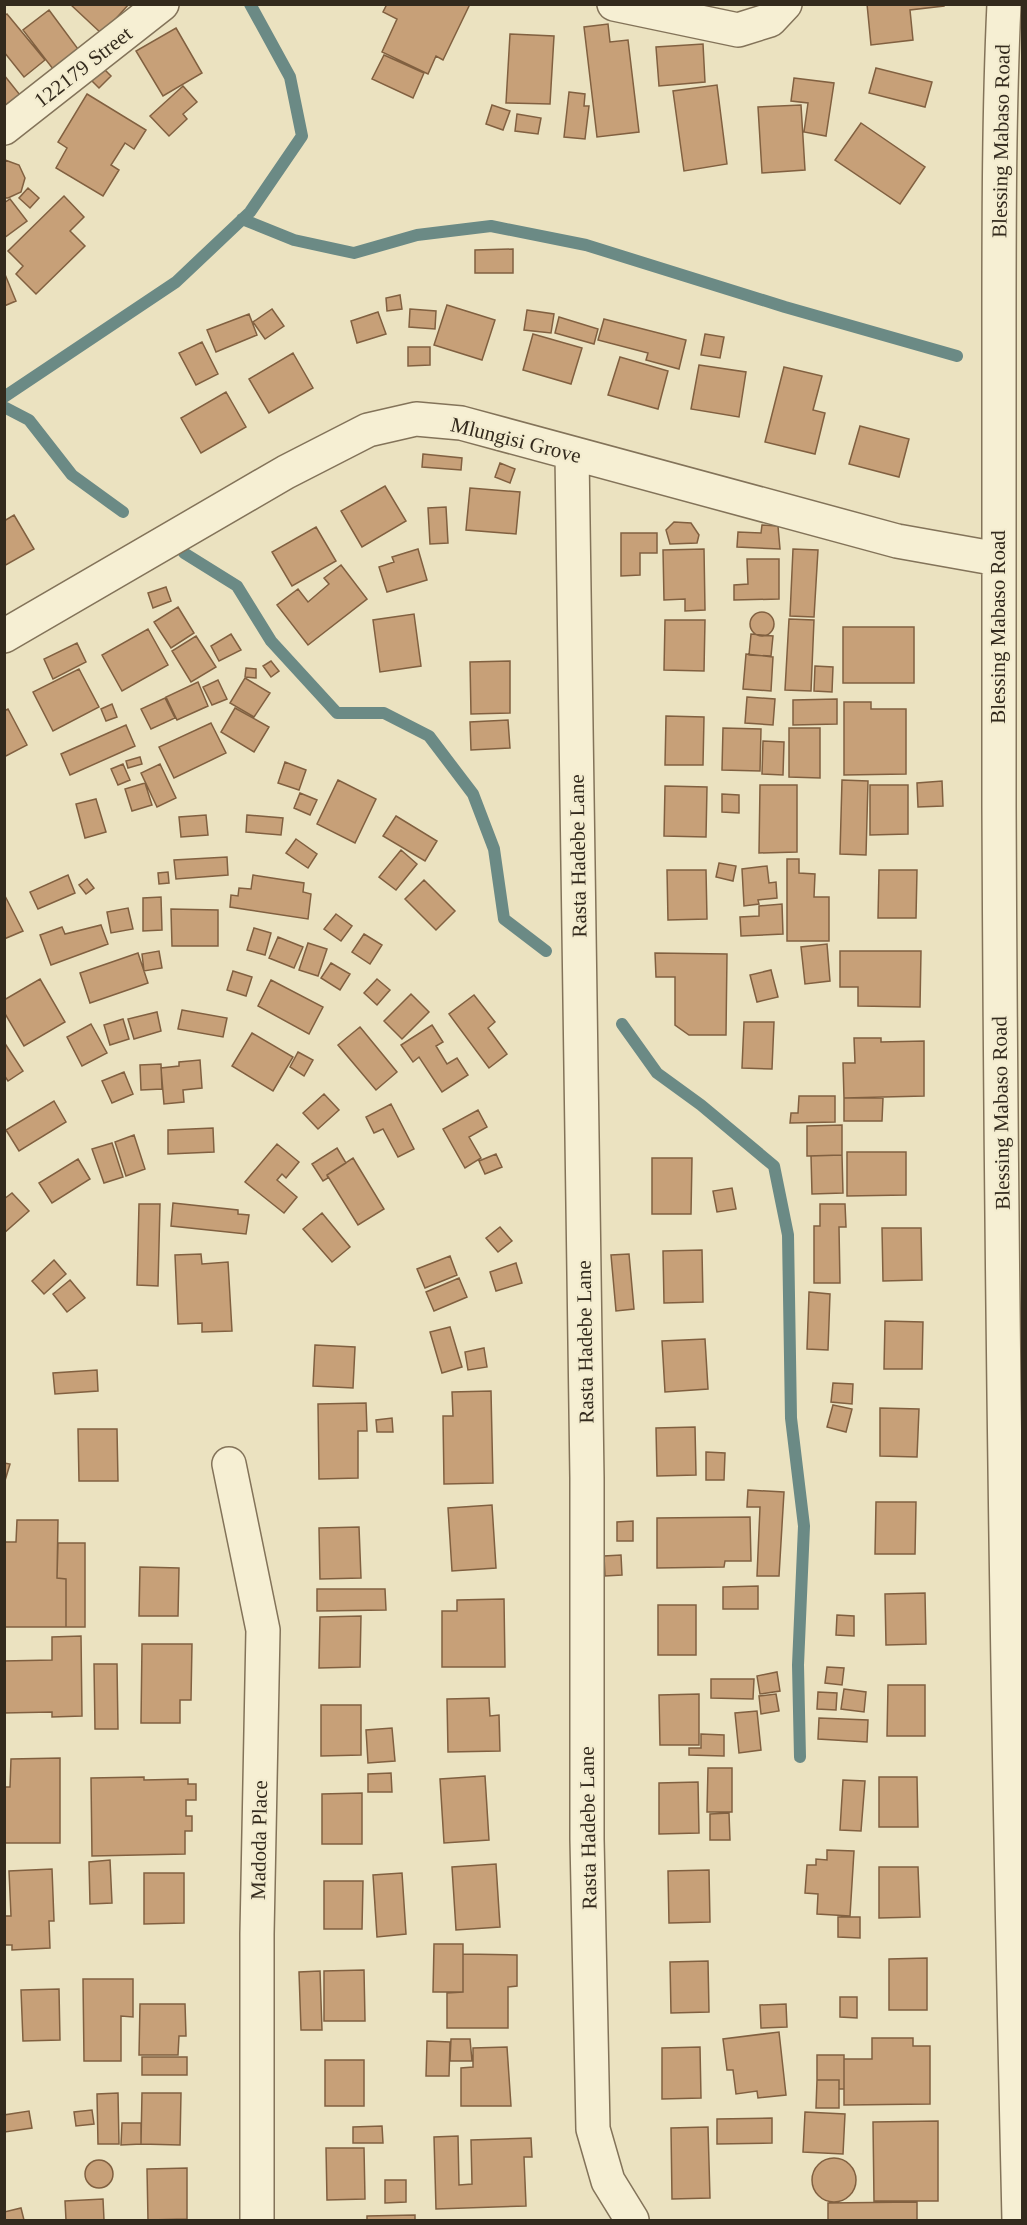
<svg xmlns="http://www.w3.org/2000/svg" width="1027" height="2225" viewBox="0 0 1027 2225" font-family="'Times New Roman',serif">
<style>
.lines{fill:none;stroke-linecap:round;stroke-linejoin:round}
.stream{stroke:#6b8a85;stroke-width:12}
.building{fill:#c7a078;stroke:#816040;stroke-width:1.5}
.minor-casing{stroke:#837359;stroke-width:36}
.minor{stroke:#f6efd3;stroke-width:33}
.labels{text-anchor:middle;stroke-width:4.5;stroke-linejoin:round;paint-order:stroke}
.street-label{font-size:21px;fill:#332a1d;stroke:#f3eccf}
</style>
<rect width="100%" height="100%" fill="#ebe2c0"/>
<g class="lines">
<path class="stream" d="M242 219 294 240 354 253 417 235 491 226 586 245 785 307 957 356
M4 397 176 282 250 212 302 136 290 77 250 4
M4 407 29 420 72 475 123 512
M184 553 237 586 271 641 337 713H384L429 736 473 794 494 849 504 919 546 951
M622 1024 657 1073 701 1105 774 1166 788 1235 791 1418 804 1526 798 1665 800 1757"/>
</g>
<path class="building" d="M70 4H129L102 34Z
M387 4H470L443 60 436 56 428 74 382 52 397 19 383 12Z
M867 4H944V6L910 10 913 40 871 45Z
M49 10 78 49 53 69 23 30Z
M7 14 45 60 24 77 4 52V16Z
M608 24 610 42 628 40 639 132 597 137 584 27Z
M176 28 202 73 163 96 136 51Z
M510 34 554 36 550 104 506 103Z
M703 44 705 82 659 86 656 47Z
M384 55 424 73 413 98 372 79Z
M103 68 111 76 99 88 91 80Z
M876 68 932 82 925 107 869 93Z
M4 75 20 95 4 107Z
M794 78 834 83 826 136 804 132 808 103 791 101Z
M717 85 727 164 684 171 673 91Z
M183 86 197 102 183 114 187 119 169 136 150 116Z
M569 92 585 94 584 106H589L585 139 564 137Z
M87 94 146 130 134 149 125 143 111 165 119 170 103 196 56 168 67 148 58 142Z
M492 105 510 111 503 130 486 124Z
M801 105 805 170 762 173 758 107Z
M517 114 541 118 538 134 515 131Z
M861 123 925 167 900 204 835 160Z
M5 160 19 165 25 178 21 192 8 198H4Z
M28 188 39 198 30 208 19 198Z
M64 196 84 217 70 231 85 246 36 294 16 274 23 266 8 251Z
M10 199 27 221 4 238V203Z
M513 249V273H475V250Z
M4 272 16 301 4 306Z
M400 295 402 309 387 311 386 298Z
M447 305 495 320 482 360 434 345Z
M272 309 284 326 265 339 253 322Z
M410 309 436 311 435 329 409 327Z
M527 310 554 314 551 333 524 330Z
M378 312 386 334 357 343 351 321Z
M249 314 257 335 216 352 207 330Z
M559 317 598 329 594 344 555 333Z
M604 319 686 340 679 369 646 360 648 353 598 340Z
M533 334 582 348 571 384 523 370Z
M705 334 724 337 720 358 701 355Z
M202 342 218 374 196 385 179 353Z
M408 347H430V365L408 366Z
M293 353 313 388 269 413 249 379Z
M620 357 668 371 658 409 608 395Z
M699 365 746 372 739 417 691 409Z
M784 367 822 376 813 410 825 413 815 454 765 442Z
M226 392 246 427 201 453 181 418Z
M860 426 909 439 899 477 849 464Z
M423 454 462 458 461 470 422 467Z
M500 463 515 469 510 483 495 477Z
M385 486 406 521 362 547 341 511Z
M470 488 520 492 516 534 466 530Z
M446 507 448 543 430 544 428 508Z
M14 515 34 549 4 566V521Z
M674 522 691 523 699 535 697 543 670 544 666 530Z
M762 525 778 526 780 549 737 547 738 532 761 533Z
M316 527 336 561 292 586 272 552Z
M621 533H657V553H640V575L621 576Z
M418 549 427 580 387 592 379 567 394 562 392 557Z
M704 549 705 610 685 611V599L664 600 663 550Z
M793 549 818 550 814 617 790 616Z
M747 559H779V599L734 600V585L748 584Z
M341 565 367 599 308 645 277 605 298 589 308 602 329 584 324 578Z
M166 587 171 601 153 608 148 593Z
M178 607 194 633 171 648 154 622Z
M750 624a12 12 0 1 1 24 0a12 12 0 1 1-24 0Z
M414 614 421 666 380 672 373 620Z
M789 619 814 620 811 691 785 690Z
M665 620H705L704 671 664 670Z
M843 627H914V683H843Z
M148 629 168 665 122 691 102 655Z
M231 634 241 650 219 661 211 646Z
M751 634 773 636 771 656 749 655Z
M196 636 216 667 191 682 172 651Z
M77 643 86 662 53 679 44 659Z
M746 654 773 657 771 691 743 689Z
M271 661 279 671 271 677 263 666Z
M510 661V713L471 714 470 662Z
M815 666 833 667 832 692 814 691Z
M246 668 256 669V678L245 677Z
M79 669 99 707 53 731 33 692Z
M245 678 270 693 254 717 230 703Z
M218 680 227 699 212 705 203 687Z
M198 682 208 706 177 720 166 697Z
M747 697 775 699 773 725 745 723Z
M165 698 175 718 151 729 141 709Z
M837 699V724L793 725V700Z
M844 702H871V709H906V774L844 775Z
M112 704 117 717 106 721 101 709Z
M235 708 269 727 254 752 221 732Z
M8 709 27 745 4 757V711Z
M666 716 704 717 703 765H665Z
M508 720 510 748 471 750 470 722Z
M211 723 226 753 174 778 159 747Z
M126 725 135 746 70 775 61 754Z
M723 728 761 729 760 771 722 770Z
M789 728H820V778L789 777Z
M763 741 784 742 783 775 762 774Z
M140 757 142 764 128 768 126 761Z
M285 762 306 770 299 790 278 783Z
M123 764 130 780 118 785 111 769Z
M160 764 176 798 157 807 141 773Z
M338 780 376 799 355 843 317 824Z
M842 780 868 781 866 855 840 854Z
M942 781 943 806 918 807 917 783Z
M145 783 152 805 132 811 125 789Z
M760 785H797V852L759 853Z
M870 785H908V834L870 835Z
M665 786 707 787 706 837 664 836Z
M300 793 317 800 310 815 294 808Z
M722 794 739 795V813L722 812Z
M96 799 106 832 85 838 76 804Z
M206 815 208 835 181 837 179 817Z
M247 815 283 818 281 835 246 832Z
M396 816 437 841 425 861 383 836Z
M296 839 317 854 308 868 286 853Z
M401 850 417 864 396 890 379 877Z
M227 857 228 875 176 879 174 860Z
M787 859H799V873L815 874 814 897H829V941H787Z
M719 863 736 866 733 881 716 877Z
M767 866 769 883 776 882 777 898 758 900 759 904 744 906 742 869Z
M667 870H706L707 919 668 920Z
M879 870H917L916 918H878Z
M168 872 169 883 159 884 158 873Z
M68 875 75 893 38 909 30 892Z
M253 875 304 883 303 892 311 894 308 919 230 907 231 895 238 896 239 888 251 889Z
M87 879 94 888 86 894 79 885Z
M424 880 455 911 436 930 405 899Z
M4 894 23 931 4 939Z
M161 897 162 930 143 931V898Z
M782 904 783 934 741 936 740 917 759 916V906Z
M128 908 133 929 111 933 107 912Z
M171 909 218 910V946H172Z
M336 914 352 926 341 941 324 929Z
M101 925 108 944 51 965 40 935 62 927 65 934Z
M254 928 271 933 265 955 247 950Z
M364 934 382 945 370 964 352 952Z
M278 937 303 947 294 968 269 958Z
M308 943 327 949 318 976 299 970Z
M827 944 830 981 805 984 801 947Z
M159 951 162 968 144 971 142 954Z
M840 951H921L920 1007 858 1006V987H840Z
M138 953 148 983 90 1003 80 973Z
M655 953 727 954 726 1035H689L675 1025V977H656Z
M331 963 350 974 340 990 321 978Z
M771 970 778 997 757 1002 750 975Z
M233 971 252 977 246 996 227 990Z
M40 979 65 1022 24 1046 4 1012V1000Z
M377 979 390 990 377 1005 364 993Z
M271 980 323 1007 309 1034 258 1006Z
M411 994 429 1012 402 1039 384 1021Z
M474 995 495 1022 488 1028 507 1054 489 1068 449 1014Z
M182 1010 227 1018 223 1037 178 1029Z
M157 1012 161 1031 134 1039 128 1019Z
M123 1019 129 1039 110 1045 104 1025Z
M744 1022H774L772 1069 742 1068Z
M91 1024 107 1053 82 1066 67 1037Z
M432 1025 443 1042 436 1046 447 1064 457 1058 468 1075 442 1092 419 1057 413 1062 401 1045Z
M360 1027 397 1072 376 1090 338 1045Z
M252 1033 293 1057 273 1091 232 1066Z
M854 1038H881V1042L924 1041V1096L844 1098 843 1063H855Z
M4 1042 23 1071 8 1081 4 1075Z
M298 1052 313 1060 304 1076 290 1067Z
M200 1060 202 1088 183 1090 184 1102 164 1104 161 1068 179 1066V1062Z
M161 1064 162 1089 141 1090 140 1065Z
M124 1072 133 1094 112 1103 102 1081Z
M324 1094 339 1110 318 1129 303 1113Z
M799 1096H835V1122L790 1123 791 1113H798Z
M844 1098H883L882 1121H844Z
M54 1101 66 1122 19 1151 6 1130Z
M391 1104 414 1149 398 1157 383 1129 374 1133 366 1117Z
M478 1110 487 1127 469 1137 481 1158 465 1168 443 1129Z
M842 1125V1155L807 1156V1126Z
M213 1128 214 1152 168 1154V1130Z
M134 1135 145 1169 126 1176 115 1142Z
M112 1143 123 1177 104 1183 92 1149Z
M277 1144 299 1162 286 1178 282 1174 277 1180 297 1197 284 1213 245 1182Z
M337 1148 346 1163 327 1175 328 1178 323 1181 312 1164Z
M847 1152H906V1195L847 1196Z
M496 1154 502 1167 485 1174 479 1161Z
M842 1155 843 1193 812 1194 811 1156Z
M353 1158 384 1209 358 1225 327 1175Z
M652 1158H692L691 1214H652Z
M78 1159 90 1179 52 1203 39 1183Z
M732 1188 736 1209 717 1212 713 1191Z
M12 1193 29 1211 4 1233V1199Z
M173 1203 238 1210V1214L249 1215 246 1234 171 1226Z
M139 1204H160L158 1286 137 1285Z
M820 1204H845L846 1227H839L840 1283H814V1226H820Z
M322 1213 350 1247 332 1262 303 1229Z
M500 1227 512 1241 498 1252 486 1238Z
M882 1228H921L922 1280 883 1281Z
M702 1250 703 1302 664 1303 663 1251Z
M201 1254 202 1264 228 1262 232 1331 202 1332V1323L178 1324 175 1255Z
M629 1254 634 1309 616 1311 611 1255Z
M450 1256 457 1275 425 1288 417 1269Z
M54 1260 66 1274 44 1294 32 1281Z
M516 1263 522 1283 496 1291 490 1272Z
M459 1278 467 1297 434 1311 426 1292Z
M70 1280 85 1298 67 1312 53 1294Z
M809 1292 830 1294 828 1350 807 1349Z
M885 1321 923 1322 922 1369H884Z
M450 1327 462 1367 442 1373 430 1332Z
M705 1339 708 1389 665 1392 662 1341Z
M315 1345 355 1347 353 1388 313 1386Z
M484 1348 487 1367 468 1370 465 1352Z
M97 1370 98 1391 55 1394 53 1373Z
M833 1383 853 1384 852 1404 831 1402Z
M491 1391 493 1483 444 1484 443 1416H453L452 1392Z
M366 1403 367 1431H358V1478L319 1479 318 1404Z
M833 1405 852 1409 846 1432 827 1427Z
M880 1408 919 1409 917 1457 880 1456Z
M392 1418 393 1432H377L376 1420Z
M695 1427 696 1475 657 1476 656 1428Z
M78 1429H117L118 1481H79Z
M706 1452 725 1453 724 1480H706Z
M4 1463 10 1464 4 1484Z
M748 1490 784 1492 779 1576H757L760 1507H747Z
M876 1502H916L915 1554H875Z
M492 1505 496 1568 452 1571 448 1508Z
M750 1517 751 1561H725L724 1567 657 1568V1518Z
M17 1520H58L57 1578 66 1579V1627H4L5 1542H16Z
M633 1521V1541H617V1522Z
M359 1527 361 1578 320 1579 319 1528Z
M58 1543H85V1627H66V1579L57 1578Z
M621 1555 622 1575 605 1576 604 1556Z
M140 1567 179 1568 178 1616H139Z
M758 1586V1609H723V1587Z
M317 1589H385L386 1610 317 1611Z
M925 1593 926 1644 886 1645 885 1594Z
M504 1599 505 1667H442V1611H457V1600Z
M658 1605H696V1655H658Z
M837 1615 854 1616V1636L836 1635Z
M361 1616 360 1667 319 1668 320 1617Z
M81 1636 82 1716 52 1717V1712L4 1713V1661L52 1660V1637Z
M142 1644H192L191 1700H180V1723H141Z
M94 1664H117L118 1729H95Z
M827 1667 844 1668 842 1685 825 1683Z
M777 1672 780 1691 760 1694 757 1676Z
M711 1679H754L753 1699 711 1698Z
M888 1685H925V1736H887Z
M844 1689 866 1692 864 1712 841 1709Z
M818 1692 837 1693 836 1710 817 1709Z
M699 1694V1745H660L659 1695Z
M776 1694 779 1711 761 1714 759 1696Z
M489 1698 490 1716 499 1715 500 1751 448 1752 447 1699Z
M321 1705H361V1755L321 1756Z
M757 1711 761 1750 739 1753 735 1713Z
M819 1718 868 1720 867 1742 818 1739Z
M392 1728 395 1761 368 1763 366 1730Z
M701 1734 724 1735V1756L689 1755V1748H701Z
M60 1758V1843H4V1787H10L11 1759Z
M708 1768H732V1812H707Z
M391 1773 392 1792H368V1774Z
M485 1776 489 1840 444 1843 440 1779Z
M144 1777V1780L188 1779V1784H196V1800H186V1816H192V1831H185V1854L92 1856 91 1778Z
M879 1777H917L918 1827H879Z
M843 1780 865 1781 861 1831 840 1830Z
M698 1782 699 1833 659 1834V1783Z
M362 1793V1844H322V1794Z
M729 1813 730 1840H710V1814Z
M827 1850 854 1851 850 1916 817 1914 818 1894 805 1893 807 1865H816V1859L827 1860Z
M110 1860 112 1903 90 1904 89 1862Z
M496 1864 500 1927 456 1930 452 1867Z
M879 1867H918L920 1917 879 1918Z
M52 1869 54 1921H49L50 1948 12 1950V1945H4V1916H11L9 1871Z
M709 1870 710 1922 669 1923 668 1871Z
M144 1873H184V1923L144 1924Z
M402 1873 406 1934 377 1937 373 1875Z
M324 1881H363L362 1929H324Z
M838 1917H860V1938L838 1937Z
M434 1944H463V1992H433Z
M463 1954 517 1955V1986L508 1987V2028H447V1993L463 1992Z
M927 1958V2010H889V1959Z
M708 1961 709 2012 671 2013 670 1962Z
M364 1970 365 2021H324V1971Z
M320 1971 322 2030H301L299 1972Z
M83 1979H133V2017L121 2016V2061H84Z
M59 1989 60 2040 23 2041 21 1990Z
M840 1997H857V2018L840 2017Z
M140 2004H185L186 2036H179L178 2055H139Z
M786 2004 787 2027 761 2028 760 2005Z
M779 2032 786 2095 758 2098 757 2091 736 2094 733 2070H727L723 2039Z
M872 2038H913V2046H930V2104L844 2105V2059H872Z
M451 2039H470L472 2061H450Z
M427 2041 450 2042 449 2076H426Z
M507 2047 511 2106H461V2068L473 2067V2048Z
M700 2047 701 2098 662 2099V2048Z
M817 2055H844V2089H839V2080H817Z
M142 2057H187V2075H142Z
M325 2060H364V2106H325Z
M817 2080H839V2108H816Z
M118 2093 119 2144H98L97 2094Z
M142 2093H181L180 2145 141 2144Z
M92 2110 94 2124 76 2126 74 2112Z
M29 2111 32 2128 5 2132 4 2115Z
M805 2112 845 2114 843 2154 803 2152Z
M772 2118V2143L717 2144V2119Z
M938 2121V2201H874L873 2122Z
M122 2123H141V2144L121 2145Z
M382 2126 383 2143H353V2127Z
M708 2127 710 2198 672 2199 671 2128Z
M458 2136 459 2185 472 2184 471 2140 531 2138 532 2157H524L526 2206 436 2209 434 2137Z
M326 2148H364L365 2199 327 2200Z
M812 2180a22 22 0 1 1 44 0a22 22 0 1 1-44 0Z
M85 2174a14 14 0 1 1 28 0a14 14 0 1 1-28 0Z
M187 2168V2219L148 2220 147 2169Z
M385 2180H406V2202L385 2203Z
M103 2199 104 2220H66L65 2201Z
M917 2202V2220H828V2203Z
M21 2208 24 2220H4V2212Z
M415 2215V2220H367V2216Z"/>
<g class="lines">
<defs>
<path id="minor" d="M614 4 738 30 770 20 785 4
M1004 4C999 112 999 220 999 327 998 487 998 647 999 806 1001 1278 1008 1749 1019 2220
M4 128 162 4
M572 454 587 1478V1839L593 2129 608 2181 632 2220
M4 636 286 472 368 430 416 419 461 423 897 541 998 559
M229 1464 263 1630 257 1934V2220"/>
</defs>
<use href="#minor" class="minor-casing"/>
<use href="#minor" class="minor"/>
</g>
<g class="labels">
<g class="street-label">
<text transform="translate(83 67) rotate(-38)" y="7">122179 Street</text>
<text transform="translate(1001 141) rotate(-89)" y="7">Blessing Mabaso Road</text>
<text transform="translate(516 440) rotate(14)" y="7">Mlungisi Grove</text>
<text transform="translate(998 627) rotate(-90)" y="7">Blessing Mabaso Road</text>
<text transform="translate(578 856) rotate(-91)" y="7">Rasta Hadebe Lane</text>
<text transform="translate(1001 1113) rotate(-91)" y="7">Blessing Mabaso Road</text>
<text transform="translate(585 1342) rotate(-91)" y="7">Rasta Hadebe Lane</text>
<text transform="translate(588 1828) rotate(-91)" y="7">Rasta Hadebe Lane</text>
<text transform="translate(259 1840) rotate(-89)" y="7">Madoda Place</text>
</g>
</g>
<rect width="1027" height="2225" fill="none" stroke="#332a1d" stroke-width="12"/>
</svg>
